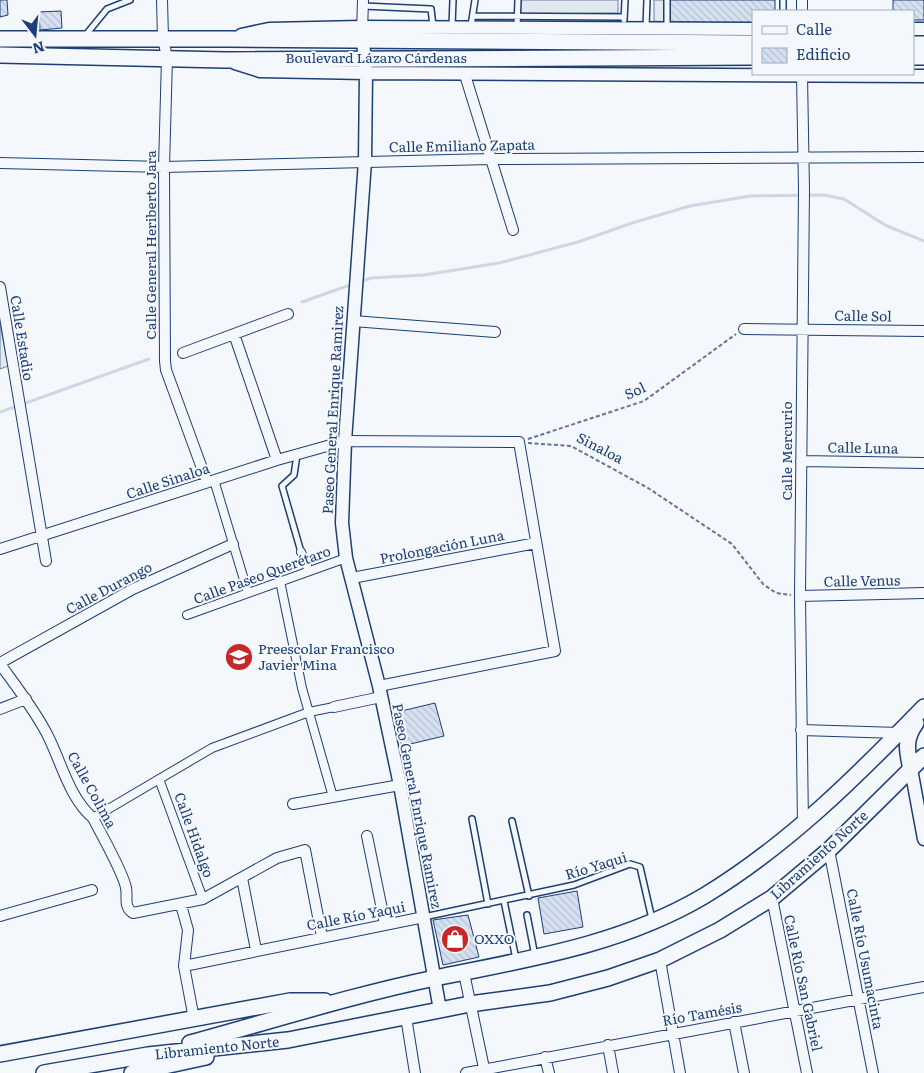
<svg xmlns="http://www.w3.org/2000/svg" width="924" height="1073" viewBox="0 0 924 1073" font-family="Literata,serif">
<style>
.grass{fill:#e3e9f0;stroke:#687fa3}
.parking{fill:#e3e8f0;stroke:#687fa3}
.lines{fill:none;stroke-linecap:round;stroke-linejoin:round}
.stream{stroke:#cfd7e4;stroke-width:3}
.building{fill:url(#building-back-hatch);stroke:#1d3f73}
.service-casing{stroke:#1d3f73;stroke-width:8}
.pedestrian-casing{stroke:#1d3f73;stroke-width:10}
.minor-casing{stroke:#1d3f73;stroke-width:12}
.tertiary-casing{stroke:#1d3f73;stroke-width:15}
.primary-casing{stroke:#1d3f73;stroke-width:18}
.path{stroke:#5e769c;stroke-width:2;stroke-dasharray:4 2.5;stroke-linecap:butt}
.service{stroke:#f4f7fb;stroke-width:5}
.pedestrian{stroke:#f4f7fb;stroke-width:8}
.minor{stroke:#f4f7fb;stroke-width:10}
.tertiary{stroke:#f4f7fb;stroke-width:12}
.primary{stroke:#f4f7fb;stroke-width:15}
.labels{text-anchor:middle;stroke-width:4;stroke-linejoin:round;paint-order:stroke}
.street-label{font-size:14px;fill:#1d3f73;stroke:#f4f7fb}
.poi-label{font-size:14px;fill:#1d3f73;stroke:#f4f7fb;text-anchor:start}
</style>
<defs>
<pattern id="building-back-hatch" width="6" height="6" patternUnits="userSpaceOnUse" patternTransform="scale(1.25)"><rect width="6" height="6" fill="#d5e0f0"/><path d="M-1 5l2 2M0 0l6 6M5-1l2 2" fill="none" stroke="#b6c1d1"/></pattern>
</defs>
<rect width="100%" height="100%" fill="#f4f7fb"/>
<path class="grass" d="M0 324 8 366 0 369Z"/>
<path class="parking" d="M518 0H618V13L518 14Z
M654 0H670V22L654 21Z"/>
<g class="lines">
<path class="stream" d="M359 282 371 278 424 275 499 263 578 242 632 223 690 206 750 196 824 195 844 199 885 225 924 241
M302 302 353 284
M0 412 149 359"/>
</g>
<path class="building" d="M0 0H7L8 15 0 17Z
M670 0H775V11H753V23L670 22Z
M893 0H924V20H913V11H893Z
M61 11 62 28 40 30 39 12Z
M435 703 444 736 402 746 393 713Z
M577 891 583 927 544 934 538 898Z
M468 915 479 957 443 965 433 920Z"/>
<g class="lines">
<defs>
<path id="service" d="M667 0V27
M783 0V11
M363 6 431 9 433 26
M473 16 624 17
M624 20 625 0
M452 26 453 0
M471 26 475 0
M517 27 518 0
M646 27 647 0
M84 37 107 9 130 0
M297 455 294 475 282 486 301 552
M472 819 488 904
M512 821 529 896
M504 901 516 959
M527 915 535 956
M424 917 574 885 630 864 640 867 652 919"/>
<path id="pedestrian" d="M214 480 248 593
M301 552 309 571
M280 581 302 688 333 797
M187 615 346 558
M159 779 203 899
M93 818 212 748 309 712 334 707"/>
<path id="minor" d="M162 0 163 38 167 58 164 167 165 361 166 370 207 482
M802 11V0
M362 33 363 0
M465 75 513 230
M802 75 804 190 800 596 803 826
M0 163 164 167 490 159 924 157
M0 287 46 561
M353 321 495 332
M744 329 924 331
M234 334 277 460
M183 353 288 314
M801 461 924 463
M0 549 277 460 345 441 519 442 555 651 379 686
M352 578 536 543
M800 596 924 593
M0 663 133 589 233 544
M0 664C16 686 34 709 47 734 61 761 69 798 93 818 101 834 124 874 126 888 128 898 123 906 133 913L203 899 277 858 305 850 322 937
M334 707 381 697
M0 709 26 699
M801 730 899 733
M293 804 400 785
M367 836 385 924
M829 850 873 1073
M242 878 256 950
M772 898 807 1073
M181 905 188 930 184 966 194 1019
M0 916 92 890
M660 960 680 1073
M184 966 424 917
M464 973 485 1073
M406 1017 415 1073
M734 1022 744 1073
M608 1045 613 1073
M545 1057 549 1073
M466 1073 924 987"/>
<path id="tertiary" d="M913 29H924
M241 35 269 29 361 27 753 29
M363 41 366 73 365 161 345 441 342 523 346 558 379 686 400 785 440 1010
M235 63 260 71 366 73 924 76
M911 769 924 839"/>
<path id="primary" d="M0 39H228L753 43
M913 44H924
M0 55 225 60 753 57
M913 57H924
M911 769C907 751 904 739 916 723
M190 1043C271 1021 353 995 435 978 528 959 621 945 704 896 788 845 856 777 924 707
M0 1054 290 1001H325
M44 1073 148 1055 288 1040 470 1004 550 993 608 978 660 960 720 930 772 898 829 850 924 756
M132 1073 206 1057"/>
</defs>
<use href="#service" class="service-casing"/>
<use href="#pedestrian" class="pedestrian-casing"/>
<use href="#minor" class="minor-casing"/>
<use href="#tertiary" class="tertiary-casing"/>
<use href="#primary" class="primary-casing"/>
<path class="path" d="M528 439 644 401 736 334
M528 443 571 446 648 488 732 544 763 584 776 593 791 595"/>
<use href="#service" class="service"/>
<use href="#pedestrian" class="pedestrian"/>
<use href="#minor" class="minor"/>
<use href="#tertiary" class="tertiary"/>
<use href="#primary" class="primary"/>
</g>
<defs>
<symbol id="school-disc" viewBox="-11 -11 22 22"><circle r="9.5" fill="#c62828" stroke="#f4f7fb"/><path d="M0-5L7-2L0 1L-7-2ZM-4 1L0 2.5L4 1V4Q0 6-4 4Z" fill="#fff"/></symbol>
<symbol id="shop-disc" viewBox="-11 -11 22 22"><circle r="9.5" fill="#c62828" stroke="#f4f7fb"/><path d="M-5-2.5h2.3a2.7 3.5 0 0 1 5.4 0H5L5.5 6h-11ZM-1.5-2.5h3a1.5 2.3 0 0 0-3 0Z" fill="#fff"/></symbol>
</defs>
<g fill-rule="evenodd">
<use href="#school-disc" x="223" y="641" width="32" height="32"/>
<use href="#shop-disc" x="439" y="923" width="32" height="32"/>
</g>
<g class="labels">
<g class="street-label">
<text x="376" y="63">Boulevard Lázaro Cárdenas</text>
<text transform="translate(462 146) rotate(-1)" y="5">Calle Emiliano Zapata</text>
<text transform="translate(151 245) rotate(-90)" y="5">Calle General Heriberto Jara</text>
<text transform="translate(863 316) rotate(1)" y="5">Calle Sol</text>
<text transform="translate(22 338) rotate(81)" y="5">Calle Estadio</text>
<text transform="translate(635 391) rotate(-25)" y="5">Sol</text>
<text transform="translate(333 410) rotate(-87)" y="5">Paseo General Enrique Ramirez</text>
<text transform="translate(600 448) rotate(27)" y="5">Sinaloa</text>
<text transform="translate(863 448) rotate(1)" y="5">Calle Luna</text>
<text transform="translate(787 451) rotate(-90)" y="5">Calle Mercurio</text>
<text transform="translate(168 481) rotate(-18)" y="5">Calle Sinaloa</text>
<text transform="translate(442 547) rotate(-11)" y="5">Prolongación Luna</text>
<text transform="translate(262 575) rotate(-20)" y="5">Calle Paseo Querétaro</text>
<text transform="translate(862 581) rotate(-1)" y="5">Calle Venus</text>
<text transform="translate(109 588) rotate(-28)" y="5">Calle Durango</text>
<text transform="translate(92 790) rotate(61)" y="5">Calle Colima</text>
<text transform="translate(417 806) rotate(79)" y="5">Paseo General Enrique Ramirez</text>
<text transform="translate(194 835) rotate(70)" y="5">Calle Hidalgo</text>
<text transform="translate(819 855) rotate(-42)" y="5">Libramiento Norte</text>
<text transform="translate(596 866) rotate(-17)" y="5">Río Yaqui</text>
<text transform="translate(356 916) rotate(-11)" y="5">Calle Río Yaqui</text>
<text transform="translate(865 959) rotate(79)" y="5">Calle Río Usumacinta</text>
<text transform="translate(803 983) rotate(78)" y="5">Calle Río San Gabriel</text>
<text transform="translate(702 1014) rotate(-10)" y="5">Río Tamésis</text>
<text transform="translate(217 1048) rotate(-6)" y="5">Libramiento Norte</text>
</g>
<g class="poi-label">
<text x="258" y="654">Preescolar Francisco<tspan x="258" dy="16">Javier Mina</tspan></text>
<text x="474" y="944">OXXO</text>
</g>
</g>
<rect x="752" y="10" width="162" height="65" fill="#f4f7fb" stroke="#9eadc5"/>
<rect x="762" y="26" width="25" height="8" fill="#f4f7fb" stroke="#9eadc5"/>
<text x="796" y="35" font-size="15" fill="#1d3f73">Calle</text>
<rect x="762" y="48" width="25" height="15" fill="url(#building-back-hatch)" stroke="#9eadc5"/>
<text x="796" y="60" font-size="15" fill="#1d3f73">Edificio</text>
<g transform="translate(35 35) rotate(164)" stroke="#f4f7fb" stroke-width="4" paint-order="stroke">
<path d="M0-4L9 19L0 12L-9 19Z" fill="#1d3f73"/>
<text y="-8" font-size="14" font-weight="bold" text-anchor="middle" fill="#1d3f73">N</text>
</g>
</svg>
